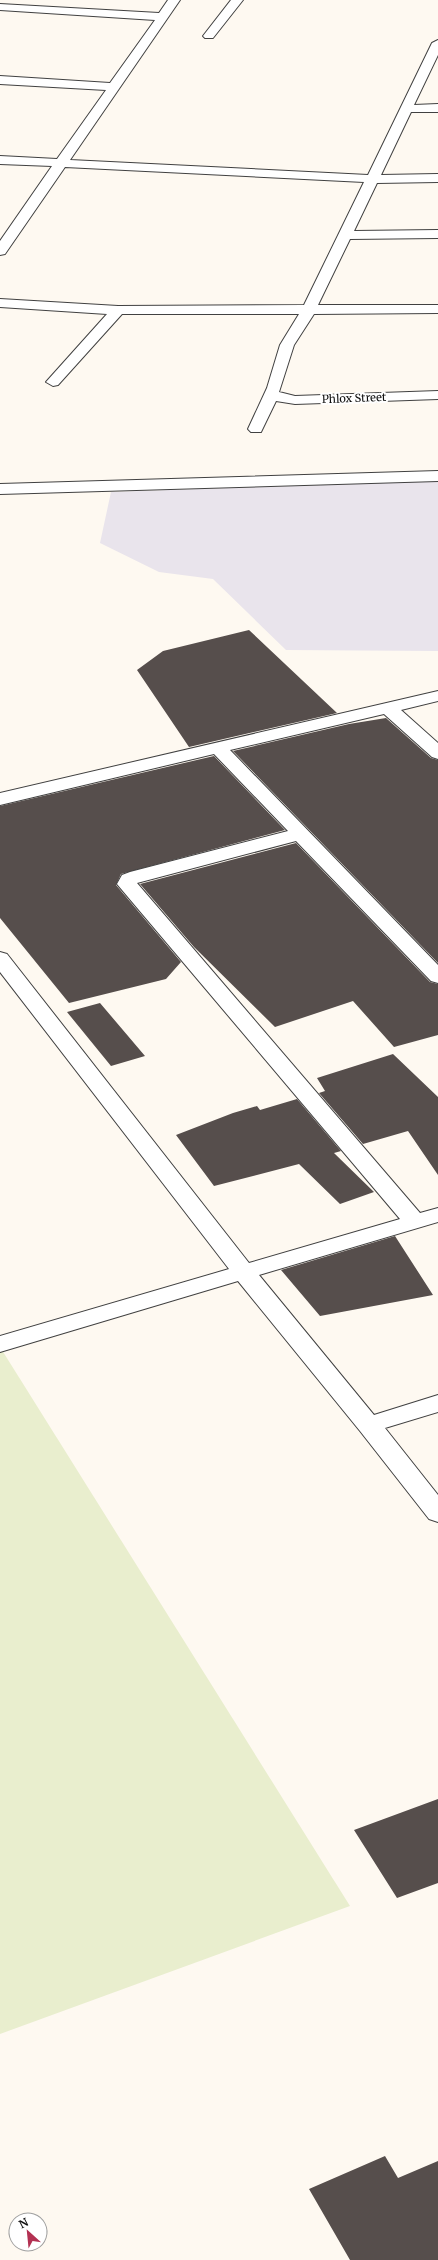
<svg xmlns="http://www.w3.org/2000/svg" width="438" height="2260" viewBox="0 0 438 2260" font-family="Merriweather,serif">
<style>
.industrial{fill:#e9e4ec}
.pitch{fill:#e9eece}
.building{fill:#564e4c}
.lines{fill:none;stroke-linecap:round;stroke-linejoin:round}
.minor-casing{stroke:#414141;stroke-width:2}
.minor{fill:#fff;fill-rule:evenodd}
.labels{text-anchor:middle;stroke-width:4;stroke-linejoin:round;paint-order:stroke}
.far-street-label{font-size:11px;fill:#0e0e0e;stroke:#fff}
</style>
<rect width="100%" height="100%" fill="#fef9f1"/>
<path class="industrial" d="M438 481V651L286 650 213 579 159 572 100 543 111 492Z"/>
<path class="pitch" d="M0 1347 350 1906 0 2034Z"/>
<path class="building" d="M249 630 337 713 189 747 137 670 163 651Z
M386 718 431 758 438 760V963L233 751 349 724Z
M214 756 285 830 121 874 116 885 181 962 166 979 69 1003 0 918V806Z
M296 843 430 982 438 984V1035L394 1047 353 1001 275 1027 194 947 140 884Z
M100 1003 145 1056 111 1066 67 1012Z
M393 1054 438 1097V1175L408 1131 363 1144 319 1093 325 1091 317 1078Z
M297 1099 341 1151 334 1153 374 1192 340 1204 299 1164 214 1186 176 1135 233 1113 257 1106 260 1110Z
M395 1236 433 1295 320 1316 281 1270Z
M438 1799V1883L397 1898 354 1830Z
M385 2156 398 2178 438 2161V2260H350L309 2189Z"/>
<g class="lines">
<defs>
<path id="minor" d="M168 0H180L70 160 368 175 432 43 438 40V55L414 105 438 104V112H411L381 175 438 174V182L377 183 354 231 438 230V238L350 239 318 305H438V313L314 314 294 345 279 392 295 396 438 391V399L295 404 276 401 261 432H251L248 429 267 388 280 345 299 314H122L58 385 53 386 46 382 107 314 0 307V299L118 306 304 305 364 182 65 167 5 254 0 255V241L52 166 0 164V156L57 159 106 90 0 84V76L110 83 155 20 0 10V4L159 13Z
M231 0H243L213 38H205L203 36Z
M438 471V481L0 494V484Z
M438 691V701L401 710 438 743V759L432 757 384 714 230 750 438 965V983L431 981 296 841 137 883 420 1213 438 1208V1222L259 1275 374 1415 438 1395V1412L385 1428 438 1495V1522L429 1519 360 1431 238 1281 0 1352V1336L229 1269 0 972V952L7 954 249 1263 400 1219 117 884 122 875 130 872 288 831 214 754 0 805V793Z"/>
</defs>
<use href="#minor" class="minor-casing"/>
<use href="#minor" class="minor"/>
</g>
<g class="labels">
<g class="far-street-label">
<text transform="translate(354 398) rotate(-2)" y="4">Phlox Street</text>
</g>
</g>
<g transform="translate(28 2232) rotate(333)"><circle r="19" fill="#ffffff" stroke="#9f9f9f"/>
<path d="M0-3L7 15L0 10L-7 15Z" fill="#b33152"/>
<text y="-6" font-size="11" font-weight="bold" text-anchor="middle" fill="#0e0e0e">N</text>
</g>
</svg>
